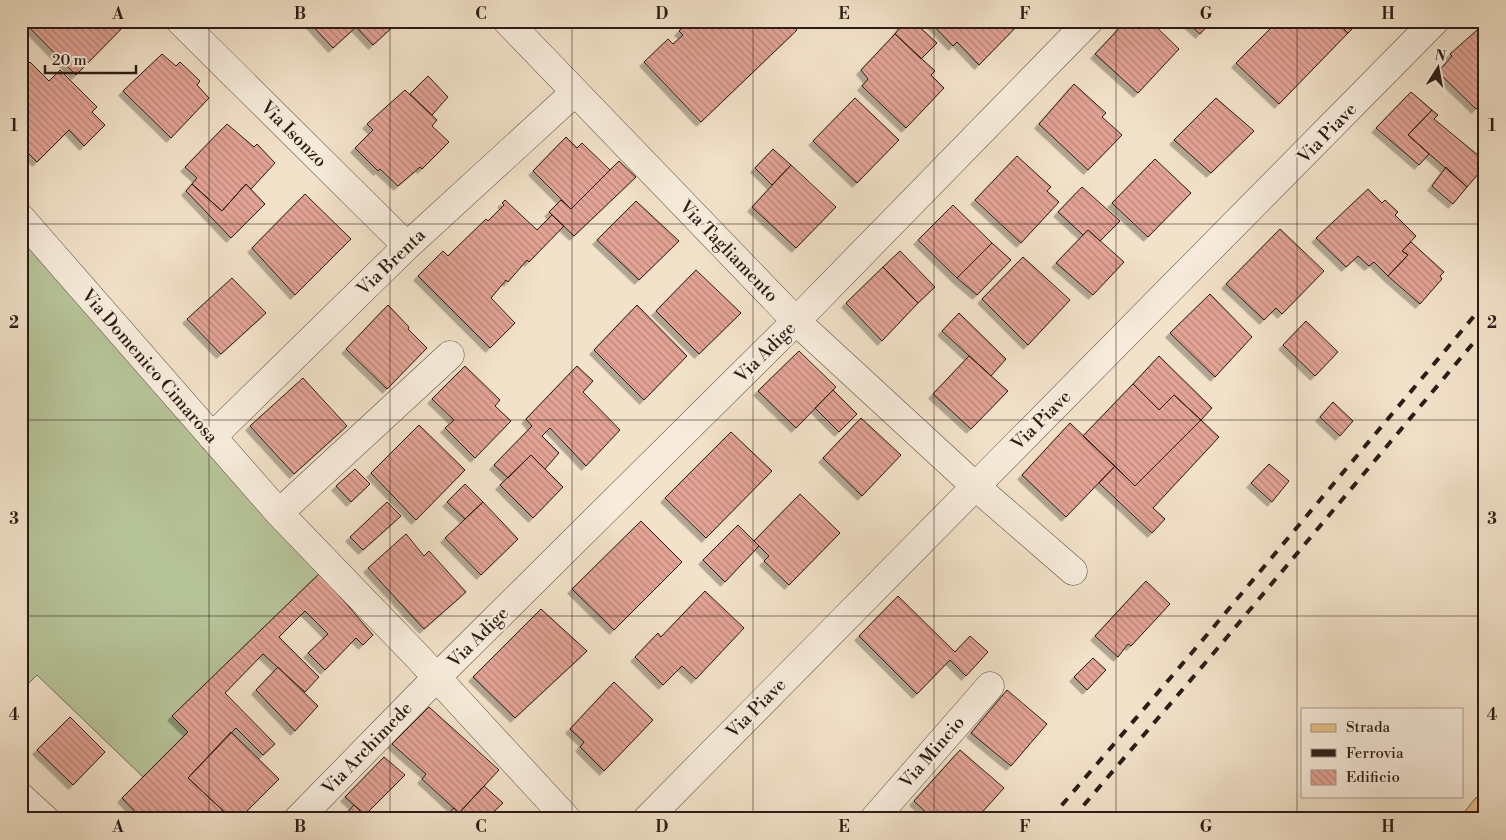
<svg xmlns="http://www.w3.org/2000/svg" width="1506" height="840" viewBox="0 0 1506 840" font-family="'Libre Bodoni',serif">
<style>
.grass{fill:#b7c499;stroke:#727058}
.building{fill:url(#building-back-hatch);stroke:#2c1c16;filter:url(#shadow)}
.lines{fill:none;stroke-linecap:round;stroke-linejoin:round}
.street-casing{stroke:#5e4e43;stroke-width:29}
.primary-casing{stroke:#2c1c16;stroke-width:29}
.street{stroke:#f7ecdc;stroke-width:28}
.primary{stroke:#e9c184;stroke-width:28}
.rail{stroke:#2c1c16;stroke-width:4;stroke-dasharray:9 9;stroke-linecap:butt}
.grid{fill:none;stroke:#2c1c16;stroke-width:1;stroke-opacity:0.55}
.labels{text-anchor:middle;stroke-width:4.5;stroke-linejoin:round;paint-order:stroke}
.street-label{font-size:18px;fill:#2c1c16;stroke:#f7ecdc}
.neatline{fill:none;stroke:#2c1c16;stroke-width:2}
.grid-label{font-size:16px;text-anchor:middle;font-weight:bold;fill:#2c1c16}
</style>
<defs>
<pattern id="building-back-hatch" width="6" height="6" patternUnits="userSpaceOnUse" patternTransform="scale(1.25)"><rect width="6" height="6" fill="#e3a395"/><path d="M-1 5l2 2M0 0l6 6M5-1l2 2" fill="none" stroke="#b88479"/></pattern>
<filter id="shadow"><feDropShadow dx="-4.5" dy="4.5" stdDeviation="0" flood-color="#0004"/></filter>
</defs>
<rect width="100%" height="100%" fill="#f2e2c9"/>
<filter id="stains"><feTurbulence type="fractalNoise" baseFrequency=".004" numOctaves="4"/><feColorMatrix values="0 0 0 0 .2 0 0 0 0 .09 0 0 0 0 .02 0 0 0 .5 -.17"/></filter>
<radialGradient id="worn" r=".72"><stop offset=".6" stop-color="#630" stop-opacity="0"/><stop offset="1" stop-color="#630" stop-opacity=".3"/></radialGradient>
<path class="grass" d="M21 238 320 573 173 716 188 732 143 777 37 675 21 691Z"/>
<path class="building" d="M23 21H129L76 75Z
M308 21H399L373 45 356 27 333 48Z
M689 21H789L797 30 701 122 644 62 668 39 673 44 683 35 679 31Z
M905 21H913L937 43 921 59 895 34Z
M929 21H1022L979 65 957 42 953 46Z
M1126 21H1150L1179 49 1138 93 1095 54Z
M1186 21H1212L1200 34Z
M1278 21H1335L1348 33 1279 104 1236 63Z
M1335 21H1360L1348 33Z
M1485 23V100L1476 109 1438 72 1452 56 1450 54Z
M895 34 935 71 931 75 944 88 906 128 862 86 868 79 861 70Z
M162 54 176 66 180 62 200 81 197 85 209 98 171 138 123 91Z
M30 62 49 81 60 70 97 107 92 112 105 125 84 146 69 130 37 162 21 146V71Z
M428 76 448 97 432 115 410 94Z
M1074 84 1106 113 1102 117 1122 135 1088 170 1039 124Z
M405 90 437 120 432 126 449 142 422 169 420 167 398 186 380 169 378 171 355 148 373 130 367 124Z
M1411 92 1432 110 1408 135 1429 154 1419 165 1376 128Z
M855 98 899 140 857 183 813 141Z
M1216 98 1254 131 1211 173 1174 140Z
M1432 110 1438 115 1434 119 1485 161V166L1467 187 1408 135Z
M227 124 254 147 257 144 275 163 251 189 246 184 222 211 192 184 197 178 185 167Z
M566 137 577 148 582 143 610 170 571 209 533 171Z
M773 149 791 165 772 185 755 168Z
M1017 156 1051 187 1047 191 1059 202 1021 243 975 200Z
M1155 159 1191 193 1148 237 1112 203Z
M619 161 636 177 574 236 549 212 561 200 571 209Z
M791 165 836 207 796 248 752 207Z
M1446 167 1467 187 1453 204 1432 186Z
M192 184 222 211 246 184 265 204 231 238 186 191Z
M1082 187 1120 221 1100 241 1088 230 1083 235 1058 212Z
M1368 189 1382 203 1385 200 1398 212 1395 215 1416 236 1402 251 1408 255 1388 276 1374 262 1369 266 1358 256 1346 267 1316 238Z
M305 194 351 239 295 295 252 248Z
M505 200 537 230 552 215 564 226 529 262 527 260 508 282 506 280 491 298 515 323 490 348 418 276 443 251 448 256 486 219 488 221 504 205 502 203Z
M636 201 679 241 639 280 597 240Z
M953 205 992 243 957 278 918 240Z
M1280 229 1324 271 1282 314 1276 308 1264 320 1226 284Z
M1088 230 1124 262 1093 295 1056 263Z
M1411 242 1444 272 1440 276 1442 279 1420 304 1388 276 1408 255 1402 251Z
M992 243 1011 260 977 295 957 278Z
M900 251 935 287 918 303 883 267Z
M1023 257 1070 300 1028 345 982 299Z
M883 267 918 303 882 341 846 303Z
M696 270 741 313 699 354 656 311Z
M232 278 266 313 221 354 187 319Z
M1210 294 1252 337 1215 377 1170 333Z
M388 305 409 327 408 329 427 348 387 389 346 349Z
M637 305 687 356 644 400 594 350Z
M959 313 1006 359 991 376 942 331Z
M1306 321 1338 352 1315 376 1283 345Z
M799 351 836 387 796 428 758 391Z
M969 356 1008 391 971 429 933 394Z
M1159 356 1212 408 1201 420 1174 395 1159 410 1133 384Z
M465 366 500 400 495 406 511 421 475 458 445 428 454 420 432 399Z
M577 366 593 381 583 392 620 430 586 466 550 428 542 436 559 453 545 469 531 455 508 478 494 465 532 426 526 419Z
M303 378 347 426 294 474 250 426Z
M1133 384 1159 410 1174 395 1201 420 1135 486 1083 436Z
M833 390 857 414 839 432 815 408Z
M1333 402 1353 421 1340 436 1320 417Z
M861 418 901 455 862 496 823 458Z
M1201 420 1219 437 1153 508 1165 519 1152 533 1099 483 1115 466 1135 486Z
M1070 423 1115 466 1066 517 1022 475Z
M419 425 465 470 416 520 371 473Z
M731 432 772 471 706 538 665 498Z
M531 455 563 487 533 518 500 485Z
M1269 464 1289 481 1272 502 1251 483Z
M355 469 370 484 351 502 336 486Z
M465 484 483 502 465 519 447 502Z
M800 494 840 533 789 585 764 561 769 556 754 541Z
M387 502 401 516 363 550 350 537Z
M483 502 518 539 481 575 445 538Z
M641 521 682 562 614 630 572 589Z
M738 525 759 546 725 582 703 560Z
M406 534 424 556 429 551 466 592 424 629 368 568Z
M320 573 373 635 363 645 356 638 325 670 308 653 328 634 305 611 279 637 319 677 305 692 263 654 225 693 275 744 263 755 236 728 188 778 232 819H142L122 798 188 732 172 716Z
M1146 581 1170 604 1131 646 1128 644 1118 657 1095 636Z
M705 591 744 628 696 679 682 666 663 685 635 657 658 633 661 637Z
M898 596 955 652 970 636 988 652 966 676 950 660 917 694 859 636Z
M541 609 587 651 515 718 473 677Z
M1093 658 1106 670 1087 690 1074 677Z
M278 667 318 706 295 731 256 690Z
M614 682 653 720 604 771 580 747 584 742 570 729Z
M1007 690 1047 724 1011 766 971 733Z
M429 707 499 770 459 813 422 779 426 774 392 744Z
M70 717 105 752 73 785 37 750Z
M231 732 279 779 239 819H232L188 778Z
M960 750 1004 788 976 819H933L914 801Z
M384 757 405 775 365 815 345 797Z
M484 786 503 803 486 819H447L445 816 454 808 459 813Z
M354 805 365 815 369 819H341Z"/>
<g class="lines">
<defs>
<path id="street" d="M180 21 407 246
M507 21 796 321 975 486 1073 571
M21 218 279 513 417 656 567 819
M212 437 407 246 575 92
M279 513 450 355
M21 797 45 819
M298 819 437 677 796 321 1089 21
M647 819 1435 21
M874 819 990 686"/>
<path id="primary" d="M1477 819 1485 809"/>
</defs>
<use href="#street" class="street-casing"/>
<use href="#primary" class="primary-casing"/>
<use href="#street" class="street"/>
<use href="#primary" class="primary"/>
<path class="rail" d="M1050 819 1201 642 1485 303
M1072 819 1212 655 1485 329"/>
</g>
<path class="grid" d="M209 21V819M390 21V819M572 21V819M753 21V819M934 21V819M1116 21V819M1297 21V819M21 224H1485M21 420H1485M21 616H1485"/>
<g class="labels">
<g class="street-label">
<text transform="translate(1327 133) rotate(-46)" y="6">Via Piave</text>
<text transform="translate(294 134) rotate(45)" y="6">Via Isonzo</text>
<text transform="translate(729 251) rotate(46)" y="6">Via Tagliamento</text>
<text transform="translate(391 262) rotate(-44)" y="6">Via Brenta</text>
<text transform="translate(765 352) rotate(-45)" y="6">Via Adige</text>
<text transform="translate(150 366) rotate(49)" y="6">Via Domenico Cimarosa</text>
<text transform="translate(1041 420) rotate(-45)" y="6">Via Piave</text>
<text transform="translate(478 637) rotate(-45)" y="6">Via Adige</text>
<text transform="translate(756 708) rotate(-45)" y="6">Via Piave</text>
<text transform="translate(367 748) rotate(-46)" y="6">Via Archimede</text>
<text transform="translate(932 752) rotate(-49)" y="6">Via Mincio</text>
</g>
</g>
<rect width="1506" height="840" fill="none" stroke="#f2e2c9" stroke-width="55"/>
<rect x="1301" y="708" width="162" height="90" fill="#f7ecdc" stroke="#a6998d"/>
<rect x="1311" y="724" width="25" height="8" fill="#e9c184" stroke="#a6998d"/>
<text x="1346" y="732" font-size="15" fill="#2c1c16">Strada</text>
<rect x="1311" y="749" width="25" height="8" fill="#2c1c16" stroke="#a6998d"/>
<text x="1346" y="758" font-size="15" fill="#2c1c16">Ferrovia</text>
<rect x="1311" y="770" width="25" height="15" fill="url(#building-back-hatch)" stroke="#a6998d"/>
<text x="1346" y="782" font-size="15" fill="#2c1c16">Edificio</text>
<g transform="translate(1438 68) rotate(11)" stroke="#f7ecdc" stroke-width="4" paint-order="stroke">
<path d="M0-4L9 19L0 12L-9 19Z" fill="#2c1c16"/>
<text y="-8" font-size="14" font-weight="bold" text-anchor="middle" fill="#2c1c16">N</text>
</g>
<path d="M45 65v8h91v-8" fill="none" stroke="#2c1c16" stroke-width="2.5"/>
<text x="52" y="65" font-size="15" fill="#2c1c16" stroke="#f7ecdc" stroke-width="4" paint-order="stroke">20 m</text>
<rect x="28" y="28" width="1450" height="784" class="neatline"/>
<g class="grid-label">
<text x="118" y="19">A</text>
<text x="300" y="19">B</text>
<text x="481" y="19">C</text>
<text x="662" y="19">D</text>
<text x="844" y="19">E</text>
<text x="1025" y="19">F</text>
<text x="1206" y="19">G</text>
<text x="1388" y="19">H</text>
<text x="14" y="131">1</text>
<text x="1492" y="131">1</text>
<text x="14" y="328">2</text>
<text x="1492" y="328">2</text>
<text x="14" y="524">3</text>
<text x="1492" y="524">3</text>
<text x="14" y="720">4</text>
<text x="1492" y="720">4</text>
<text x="118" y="832">A</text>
<text x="300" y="832">B</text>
<text x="481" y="832">C</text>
<text x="662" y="832">D</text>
<text x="844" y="832">E</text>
<text x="1025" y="832">F</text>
<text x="1206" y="832">G</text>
<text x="1388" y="832">H</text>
</g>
<rect width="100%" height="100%" filter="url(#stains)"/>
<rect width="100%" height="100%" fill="url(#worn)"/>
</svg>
